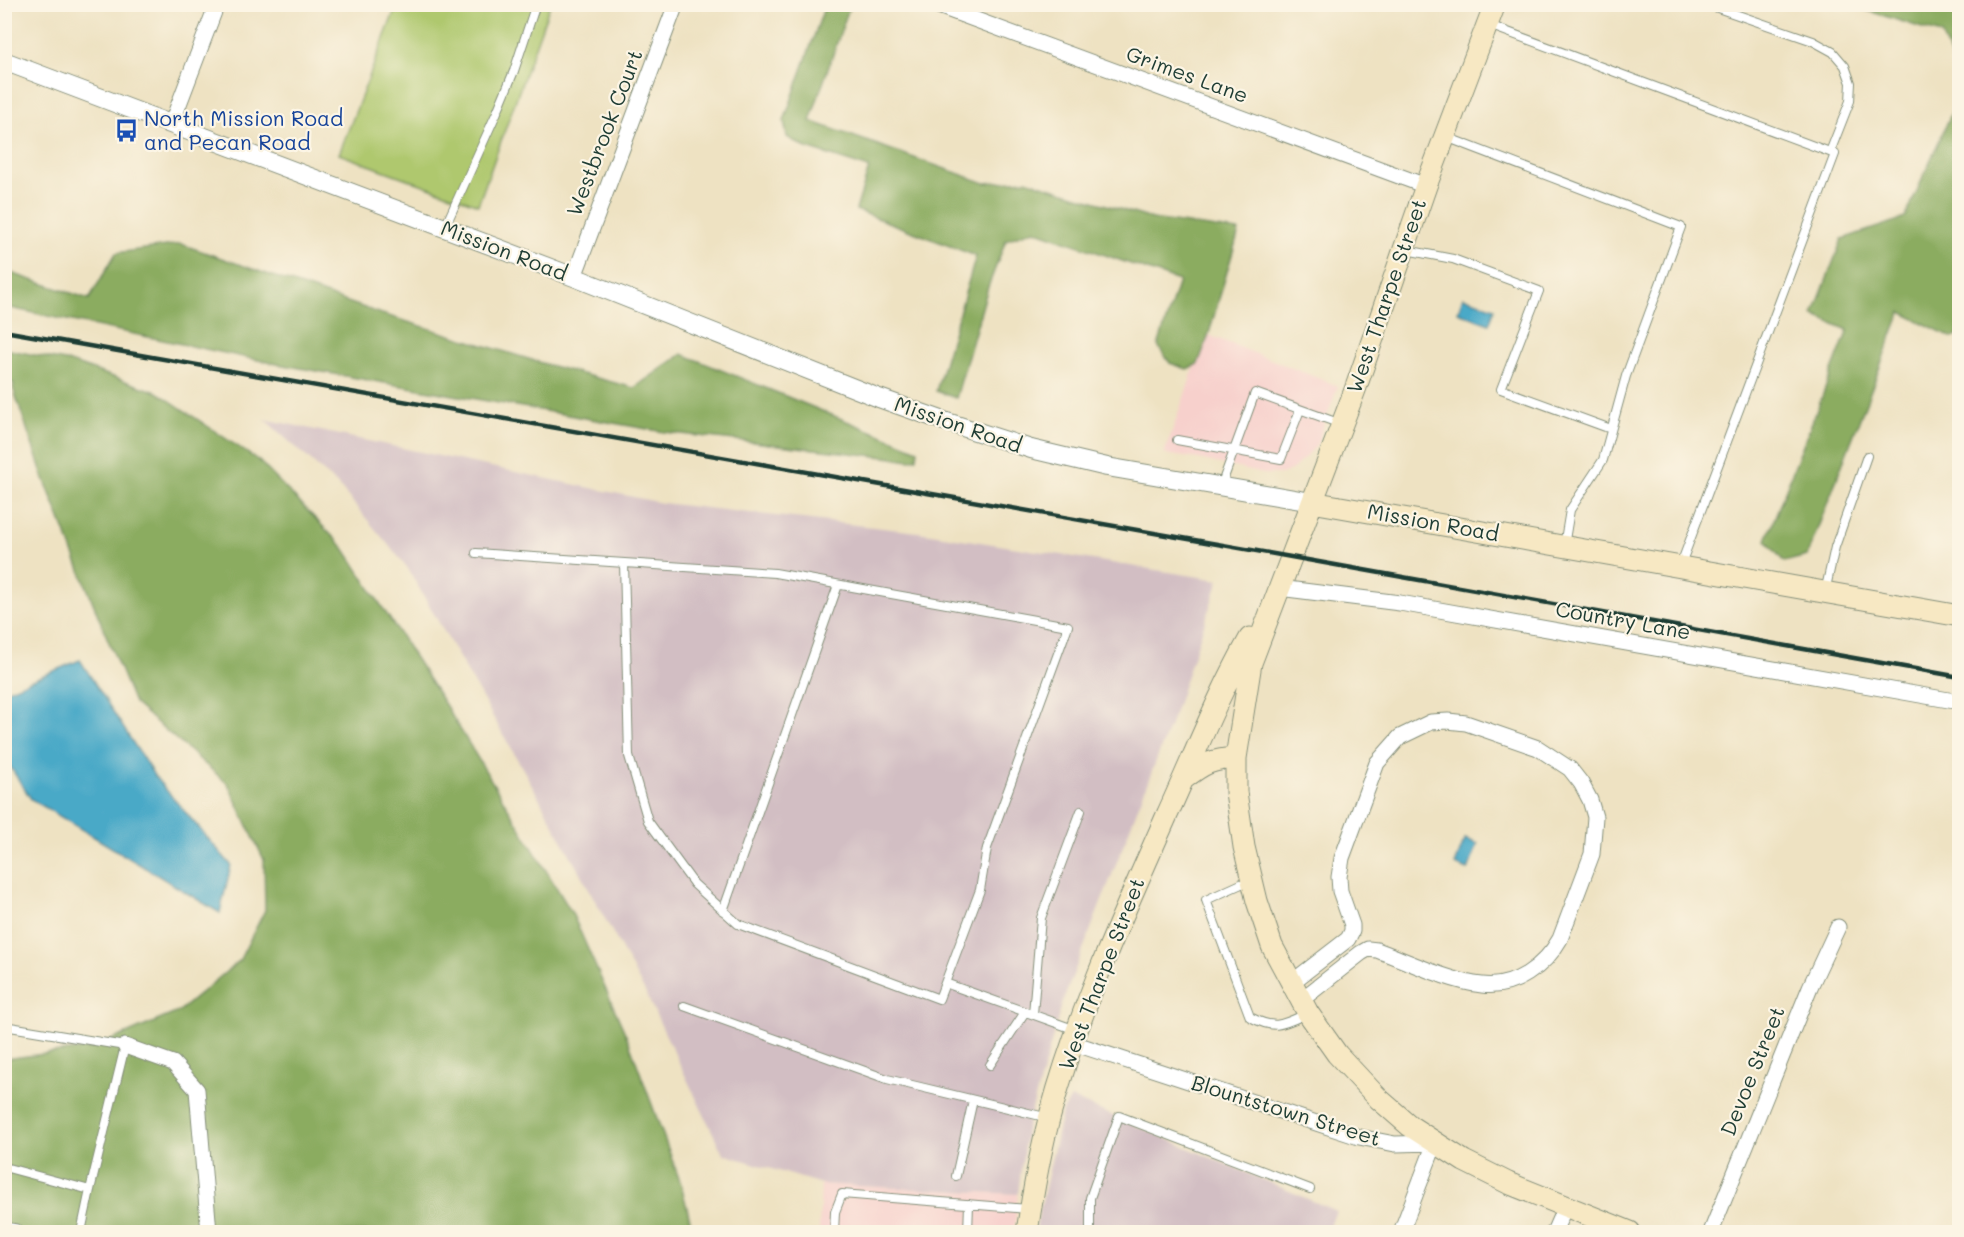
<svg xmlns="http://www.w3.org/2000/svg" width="1964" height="1237" viewBox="0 0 1964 1237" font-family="Mali,sans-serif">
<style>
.built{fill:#f7d0cc}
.industrial{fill:#d2bec3}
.green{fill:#afc86e;stroke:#678251;stroke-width:1.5}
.forest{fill:#8bac61;stroke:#55744a;stroke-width:1.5}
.water{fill:#48a9c7;stroke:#34737e;stroke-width:1.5}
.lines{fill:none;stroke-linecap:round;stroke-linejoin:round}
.service-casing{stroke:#86907b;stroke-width:10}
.minor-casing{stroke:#86907b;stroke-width:17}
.tertiary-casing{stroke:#86907b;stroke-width:20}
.secondary-casing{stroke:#86907b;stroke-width:23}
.service{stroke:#fff;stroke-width:8}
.minor{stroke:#fff;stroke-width:15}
.tertiary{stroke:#fff;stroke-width:18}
.secondary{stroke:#f7e8c3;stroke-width:21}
.rail{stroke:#1f3d34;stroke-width:4.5}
.labels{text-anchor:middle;stroke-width:4.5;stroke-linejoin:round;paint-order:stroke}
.street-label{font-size:21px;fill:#1f3d34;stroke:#fcf5e5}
.transit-label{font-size:21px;fill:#164399;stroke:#fcf5e5;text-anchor:start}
</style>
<rect width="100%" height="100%" fill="#fcf5e5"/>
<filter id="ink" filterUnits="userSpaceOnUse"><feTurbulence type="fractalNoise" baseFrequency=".0167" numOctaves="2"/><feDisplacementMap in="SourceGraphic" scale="12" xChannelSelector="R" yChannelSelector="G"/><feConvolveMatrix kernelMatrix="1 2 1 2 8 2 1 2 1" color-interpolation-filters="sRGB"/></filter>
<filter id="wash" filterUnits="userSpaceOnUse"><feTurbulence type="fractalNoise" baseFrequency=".008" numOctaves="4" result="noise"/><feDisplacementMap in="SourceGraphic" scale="24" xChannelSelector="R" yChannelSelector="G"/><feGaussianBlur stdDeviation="1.35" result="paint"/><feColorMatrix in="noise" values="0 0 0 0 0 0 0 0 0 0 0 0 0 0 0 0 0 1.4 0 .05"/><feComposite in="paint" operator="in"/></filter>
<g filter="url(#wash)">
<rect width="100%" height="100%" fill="#eee2c2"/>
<path class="built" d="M1206 334 1338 386 1316 446 1293 469 1282 474H1264L1199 459 1164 454Z
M821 1184 1018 1194 1014 1232H819Z"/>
<path class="industrial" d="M264 419 662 503 918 532 1219 580 1173 717 1063 1001 1026 1130 1018 1194 821 1184 723 1154 644 990 532 785 407 567 339 486Z
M1071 1098 1336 1211 1327 1232H1035L1062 1113Z"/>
<path class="green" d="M397 5H550L478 205 339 154Z"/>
<path class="forest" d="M825 5H850L810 121 985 183 1026 180 1152 219 1239 231 1207 340 1198 364 1187 369 1170 363 1158 346 1179 281 1034 230 1006 240 988 287 956 398 936 391 976 256 856 210 869 168 804 147 787 137 784 121Z
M1850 5H1931L1959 18V75L1941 34Z
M1959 96V335L1953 338 1901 312 1807 556 1784 562 1766 540 1848 330 1813 315 1842 239 1905 218Z
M181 244 382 314 545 364 634 388 682 354 918 450 917 458 911 460 664 432 277 364 5 307V271L89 299 116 253Z
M5 349 70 362 157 392 259 461 344 548 446 706 572 913 629 1042 681 1184 693 1232H5L4 1059 93 1048 178 1012 239 961 265 910 264 860 228 784 134 703 99 618 43 476 13 388 14 383 5 381Z"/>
<path class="water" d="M1463 297 1495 308 1489 324 1458 312Z
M80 660 155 777 231 865 220 913 31 799 5 759V691Z
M1465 839 1478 844 1468 870 1455 865Z"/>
</g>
<g filter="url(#ink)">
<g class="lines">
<defs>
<path id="service" d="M1709 5 1813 41 1833 52 1845 66 1851 83 1850 101 1830 152
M1489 25 1835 154 1681 564
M1446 137 1681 227 1626 376 1603 460 1570 510 1564 546
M445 227 497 112 514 71 536 4
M1406 250 1453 259 1539 291 1501 389 1611 429
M1177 440 1281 459 1300 410
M1221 486 1255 393 1341 424
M476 553 775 573 1068 626 987 848 980 890 939 999 738 924 694 884 648 821 629 756 624 563
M1825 592 1835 547 1867 456
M1250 880 1206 900 1250 1017C1275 1030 1282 1025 1306 1014
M723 911 838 585
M945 983 1076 1030
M684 1006 887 1079 1049 1118
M1033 1014 1041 918 1081 811
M4 1026 125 1046 90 1190 4 1167
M990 1065 1025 1012
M956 1176 973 1100
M81 1232 90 1190
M834 1232 835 1212 842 1194 1029 1209
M968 1232 969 1204
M1090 1232V1198L1119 1116 1310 1189"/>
<path id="minor" d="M933 4 1426 186
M171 125 217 4
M574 277 676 4
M1279 588 1400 603 1960 702
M1291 983 1348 939 1352 931V925L1340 891 1339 877 1342 858 1377 763 1400 737 1431 722 1448 721 1466 723 1538 748 1570 769 1581 783 1590 800 1595 817 1592 854 1560 939C1545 966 1514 989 1482 985 1451 982 1407 961 1377 950L1368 949 1361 953 1300 1001
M1073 1043 1359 1137 1395 1144 1435 1143 1401 1232
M125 1046 173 1063 197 1090 209 1232
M4 1230 16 1232
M1554 1232 1565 1207
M1711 1232 1810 987 1838 927"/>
<path id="tertiary" d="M4 61 574 277 879 398 944 421 1031 449 1107 467 1312 502"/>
<path id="secondary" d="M1495 4 1426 186 1355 390 1251 663 1236 758V792L1244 847 1257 901 1272 946 1308 1013 1337 1054 1379 1099 1410 1126 1464 1161 1508 1183 1630 1232
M1312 502 1960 616
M1185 778C1203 764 1212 759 1236 758
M1027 1232C1033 1192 1040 1151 1051 1112 1079 1010 1124 912 1167 815 1194 756 1218 695 1250 638"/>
</defs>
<use href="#service" class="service-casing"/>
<use href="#minor" class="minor-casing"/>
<use href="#tertiary" class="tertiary-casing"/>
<use href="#secondary" class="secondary-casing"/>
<use href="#service" class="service"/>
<use href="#minor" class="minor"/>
<use href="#tertiary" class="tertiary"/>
<use href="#secondary" class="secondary"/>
<path class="rail" d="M4 331 1291 557 1960 677"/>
</g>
</g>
<defs>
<symbol id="bus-bare" viewBox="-9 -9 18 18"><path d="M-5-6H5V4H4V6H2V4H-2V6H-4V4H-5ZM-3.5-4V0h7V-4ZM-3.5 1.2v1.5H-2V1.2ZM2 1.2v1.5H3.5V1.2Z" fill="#1a4fb4" stroke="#fcf5e5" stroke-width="2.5" paint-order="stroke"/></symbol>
</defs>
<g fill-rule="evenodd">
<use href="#bus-bare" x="110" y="114" width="33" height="33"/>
</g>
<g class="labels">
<g class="street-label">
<text transform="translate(1187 75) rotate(20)" y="7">Grimes Lane</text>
<text transform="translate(605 133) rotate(-69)" y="7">Westbrook Court</text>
<text transform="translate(504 251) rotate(21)" y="7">Mission Road</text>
<text transform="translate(1387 296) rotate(-71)" y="7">West Tharpe Street</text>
<text transform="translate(958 425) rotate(19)" y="7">Mission Road</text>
<text transform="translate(1433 523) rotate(10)" y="7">Mission Road</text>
<text transform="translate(1623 621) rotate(10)" y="7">Country Lane</text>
<text transform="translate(1102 974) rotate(-69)" y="7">West Tharpe Street</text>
<text transform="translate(1753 1071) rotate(-68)" y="7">Devoe Street</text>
<text transform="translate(1286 1111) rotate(17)" y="7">Blountstown Street</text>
</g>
<g class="transit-label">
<text x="144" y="126">North Mission Road<tspan x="144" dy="24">and Pecan Road</tspan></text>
</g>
</g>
<rect width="1964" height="1237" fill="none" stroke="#fcf5e5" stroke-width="24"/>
</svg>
